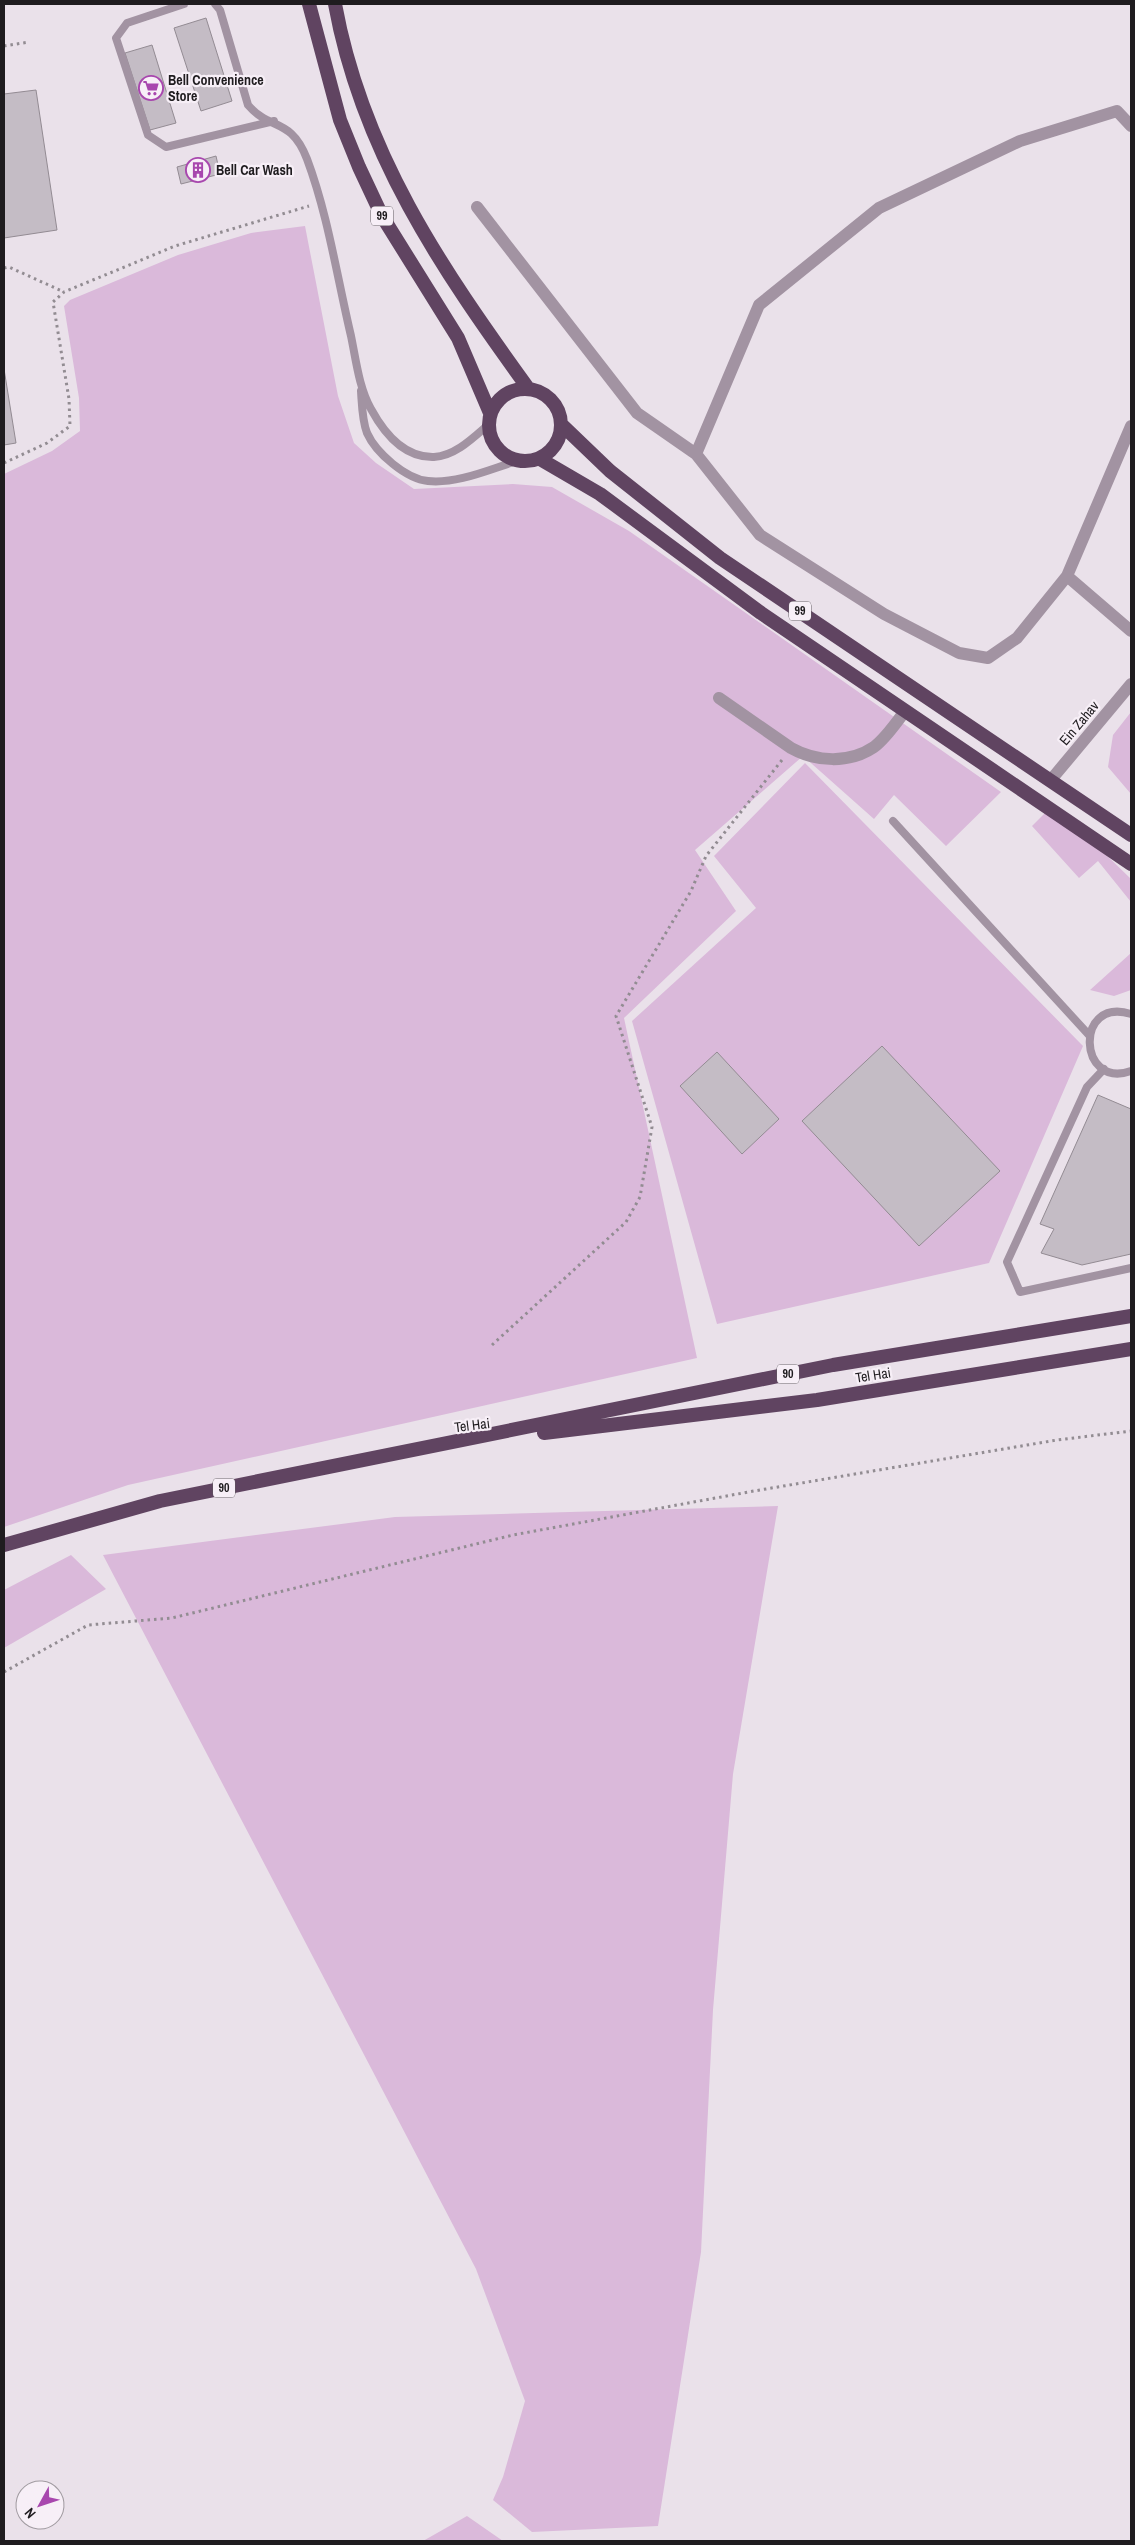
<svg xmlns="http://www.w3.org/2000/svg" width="1135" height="2545" viewBox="0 0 1135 2545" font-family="'Archivo Narrow',sans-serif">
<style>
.green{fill:#dab9da}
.building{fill:#c4bcc5;stroke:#938b93}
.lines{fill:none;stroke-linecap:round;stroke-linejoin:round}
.path{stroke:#928c92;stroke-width:3;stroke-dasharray:2.5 4;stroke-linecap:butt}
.service{stroke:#a293a2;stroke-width:8}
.minor{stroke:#a293a2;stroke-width:12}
.trunk{stroke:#604461;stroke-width:14}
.labels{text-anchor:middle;stroke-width:4.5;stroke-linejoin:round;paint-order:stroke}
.shield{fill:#f7eff7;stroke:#605b60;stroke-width:1}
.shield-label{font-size:12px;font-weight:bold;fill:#1f1c1f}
.poi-label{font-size:14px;font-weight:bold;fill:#1f1c1f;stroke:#f7eff7;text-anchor:start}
.street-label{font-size:14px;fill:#1f1c1f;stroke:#f7eff7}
</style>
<rect width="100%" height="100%" fill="#eae1ea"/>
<path class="green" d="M305 226 338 396 354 443 376 463 414 489 513 484 552 487 629 531 1001 792 946 846 894 795 874 819 803 756 695 850 736 911 624 1018 697 1358 128 1485 4 1527V474L52 451 80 431 79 398 64 306 70 300 178 255 251 233Z
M1131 712V794L1108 767 1113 735Z
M805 763 1083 1046 989 1263 717 1324 632 1021 756 908 714 856Z
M1046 812 1098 847 1131 879V902L1098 861 1079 878 1032 826Z
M1131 953V990L1114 996 1090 990Z
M778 1506 733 1774 713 2010 701 2252 658 2526 532 2532 493 2500 503 2477 525 2401 476 2269 103 1555 395 1517Z
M71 1555 106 1589 4 1648V1590Z
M467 2516 503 2541H423Z"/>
<path class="building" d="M206 18 232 101 201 111 174 28Z
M152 45 176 123 150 130 125 53Z
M36 90 57 230 4 238V94Z
M216 156 220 174 181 184 177 167Z
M4 369 16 443 4 445Z
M882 1046 1000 1171 919 1246 802 1121Z
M717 1052 779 1119 742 1154 680 1086Z
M1098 1095 1131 1109V1254L1082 1265 1041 1253 1054 1229 1040 1224Z"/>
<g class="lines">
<path class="path" d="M4 46 29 42
M4 268 9 267 64 292
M4 463 47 443 70 426 69 399 53 302 64 292 175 246 309 206
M492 1345 626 1222 640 1197 652 1127 616 1016 691 891 706 856 782 760
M4 1672 88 1625 172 1618 513 1535 754 1491 1057 1440 1131 1431"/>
<path class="service" d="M184 4 127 23 116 38 148 135 166 147 274 121
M215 4 220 10 248 105C270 131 291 117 307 159 328 215 337 277 351 336 356 360 359 388 371 409 384 433 404 458 434 457 455 456 473 438 488 425
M361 391C362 405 362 420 367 433 376 453 406 479 428 481 458 484 490 469 517 461
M893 821 1089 1035
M1131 1014C1074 996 1078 1090 1131 1071
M1104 1069 1087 1087 1007 1262 1020 1292 1131 1268"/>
<path class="minor" d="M477 207 637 413 696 454 760 535 884 614 959 653 988 658 1017 638 1067 576 1131 426
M696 454 759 305 879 208 1020 141 1117 111 1131 126
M1067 576 1131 631
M719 698 791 748C816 762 849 764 874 747 886 738 896 723 905 711
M1050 781 1131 684"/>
<path class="trunk" d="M309 4 340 120 359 167 382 216 458 338 490 413
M335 4C362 152 441 268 528 388
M489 425a36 36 0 1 1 72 0a36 36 0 1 1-72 0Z
M562 425 610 471 720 558 1131 835
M540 459 600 494 761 613 1131 864
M544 1433 817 1400 1131 1349
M4 1545 160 1501 833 1365 1131 1316"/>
</g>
<defs>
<symbol id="supermarket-ring" viewBox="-11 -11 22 22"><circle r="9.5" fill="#f7eff7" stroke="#a847ae" stroke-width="1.5"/><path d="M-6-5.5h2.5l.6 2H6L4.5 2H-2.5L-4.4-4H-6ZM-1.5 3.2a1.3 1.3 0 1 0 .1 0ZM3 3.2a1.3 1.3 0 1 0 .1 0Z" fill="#a847ae"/></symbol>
<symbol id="building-ring" viewBox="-11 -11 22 22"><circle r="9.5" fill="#f7eff7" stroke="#a847ae" stroke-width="1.5"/><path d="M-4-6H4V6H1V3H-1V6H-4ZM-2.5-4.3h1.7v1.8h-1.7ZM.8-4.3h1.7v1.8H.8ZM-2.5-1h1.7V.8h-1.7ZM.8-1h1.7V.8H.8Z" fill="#a847ae"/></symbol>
</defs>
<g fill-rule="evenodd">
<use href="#supermarket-ring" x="137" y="74" width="28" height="28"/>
<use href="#building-ring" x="184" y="156" width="28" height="28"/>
</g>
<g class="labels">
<g class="shield">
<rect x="371" y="206.5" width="22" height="19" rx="4"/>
<rect x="789" y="601.5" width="22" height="19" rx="4"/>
<rect x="777" y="1364.5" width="22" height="19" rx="4"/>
<rect x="213" y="1478.5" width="22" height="19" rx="4"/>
</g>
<g class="shield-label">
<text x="382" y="220">99</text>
<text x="800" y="615">99</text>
<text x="788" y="1378">90</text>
<text x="224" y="1492">90</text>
</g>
<g class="poi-label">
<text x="168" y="85">Bell Convenience<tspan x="168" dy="16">Store</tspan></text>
<text x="216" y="175">Bell Car Wash</text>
</g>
<g class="street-label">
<text transform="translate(1079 723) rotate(-50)" y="5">Ein Zahav</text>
<text transform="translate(873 1375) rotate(-9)" y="5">Tel Hai</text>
<text transform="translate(472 1425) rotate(-7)" y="5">Tel Hai</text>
</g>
</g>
<rect width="1135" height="2545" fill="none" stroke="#1f1c1f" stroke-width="10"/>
<g transform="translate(40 2505) rotate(230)"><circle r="24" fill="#f7eff7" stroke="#a19ba1"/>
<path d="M0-4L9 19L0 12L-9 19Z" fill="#a847ae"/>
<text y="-8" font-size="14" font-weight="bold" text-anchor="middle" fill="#1f1c1f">N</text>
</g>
</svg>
